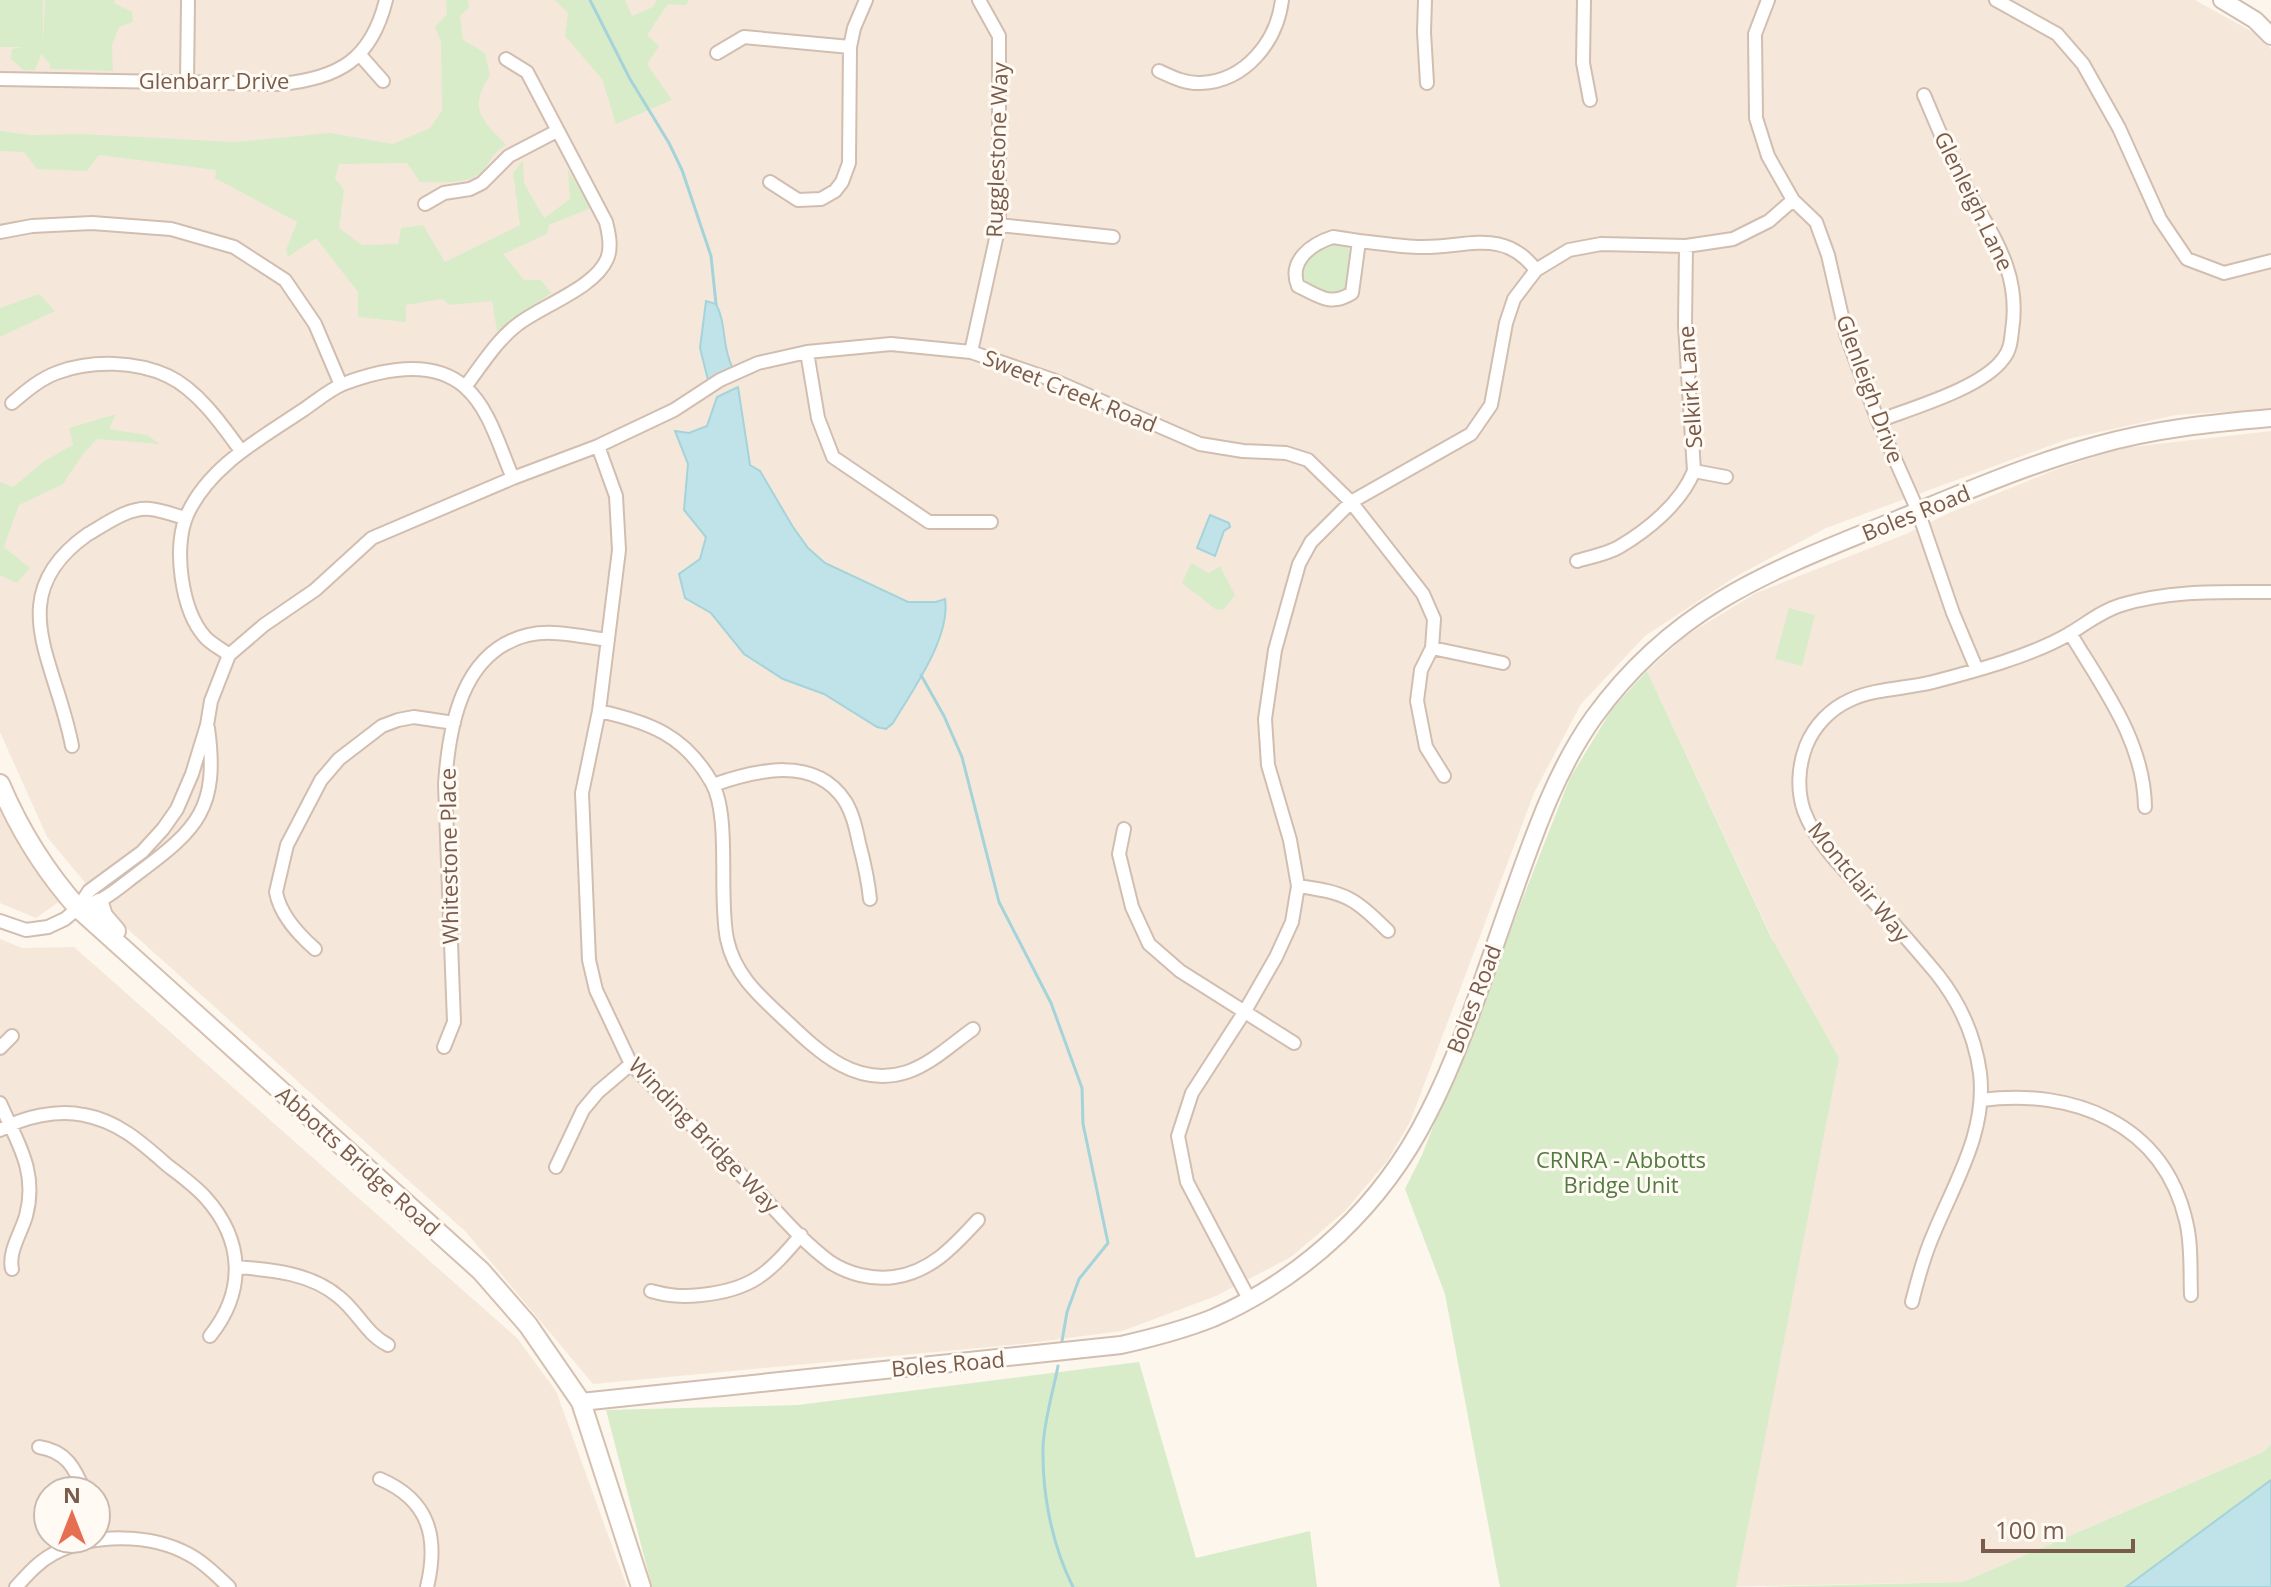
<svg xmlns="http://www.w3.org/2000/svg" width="2271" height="1587" viewBox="0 0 2271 1587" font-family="'Open Sans',sans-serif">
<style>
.residential{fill:#f5e8da;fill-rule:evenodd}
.green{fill:#d8ecc9}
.water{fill:#bfe3e8;stroke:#a5d3da;stroke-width:2}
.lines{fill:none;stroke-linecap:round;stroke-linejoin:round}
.stream{stroke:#a5d3da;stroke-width:3}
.minor-casing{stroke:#d1beb0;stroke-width:16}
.tertiary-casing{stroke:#d1beb0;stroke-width:20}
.secondary-casing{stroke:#d6c0b0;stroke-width:22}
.minor{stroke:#fff;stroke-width:12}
.tertiary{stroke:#fff;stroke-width:16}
.secondary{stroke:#fff;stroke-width:18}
.labels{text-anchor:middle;stroke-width:6;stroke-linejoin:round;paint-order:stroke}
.street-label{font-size:22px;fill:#7a5c4d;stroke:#fffaf3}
.park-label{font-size:22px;fill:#537a41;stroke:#fffaf3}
</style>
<rect width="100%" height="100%" fill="#fdf6ec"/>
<path class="residential" d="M0 0H2195L2262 37 2271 49V409L2176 415 2068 439 1826 528 1735 577 1645 636 1581 704 1534 793 1410 1122 1388 1160 1345 1211 1291 1257 1216 1296 1122 1331 1022 1344 593 1384 465 1231 113 916 47 837 0 732Z
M2271 431V1444L2263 1452 1963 1582 1713 1587 1773 940 1647 671 1687 635 1756 593 1906 534 1951 512 2060 468 2122 448Z
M0 786 60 901 36 918 0 903Z
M0 939 22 948 74 947 517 1338 556 1391 627 1587H0ZM48 1491H96V1539H48Z"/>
<path class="green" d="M0 0H43V47L45 0H114V3L132 12 133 22 119 27 112 45 113 71 50 69V64L41 54 35 70H23L11 59 12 49 24 47H0Z
M446 0H468L469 8 460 16 463 40 485 53 490 75C468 111 481 117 506 145 490 153 491 165 479 174 464 185 438 182 420 182L407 163 339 164 335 178 344 190 339 228 362 245 398 244 401 228 423 225 445 262 520 225 513 173 523 160 524 183 544 218 570 199 568 170 591 208 549 225 547 234 503 254 524 280H541L551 293 497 331 492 301 449 305 443 299 406 305V322L358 317V292L316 238 288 257 286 250 297 222 215 178 216 170 99 155 87 171 37 169 24 152 0 151V131L30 135 83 134 234 142 330 133 393 144 430 128 442 111 441 42 435 27 447 14Z
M555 0H625L632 16 653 7 657 0H689L686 5 668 4 647 35 659 46 647 64 672 100 616 124 602 79 565 36 568 13Z
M1328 243 1345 245 1351 252C1350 276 1355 303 1321 290 1313 286 1305 285 1299 277 1303 260 1312 250 1328 243Z
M39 294 55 311 0 337V308Z
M116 414 109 429 147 435 160 444 97 439 83 454 63 484 19 505 4 547 30 568 17 583 0 575V482L13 487 46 460 73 445 69 428Z
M1191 563 1209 573 1220 566 1235 595 1223 610 1215 609 1182 583Z
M1789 608 1815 615 1802 666 1775 659Z
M1647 671 1771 937 1839 1058 1736 1587H1500L1445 1294 1405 1189 1422 1155 1570 778 1612 709Z
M1139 1362 1196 1558 1310 1531 1317 1587H652L606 1410 798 1405Z
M2271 1444V1480L2125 1587H1761L1963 1582 2263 1452Z"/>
<path class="water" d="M706 301 716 304C727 325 721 343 732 367L708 380 700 348Z
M738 387 750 465 760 471 793 527 808 548 825 563 908 602H936L945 599C951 637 912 691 893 723L886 729 877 727 824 694 783 679 744 654 711 613 685 598 679 574 700 559 706 537 684 510 688 464 675 431 689 433 707 426 717 397Z
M1210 515 1229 523 1230 527 1224 531 1215 556 1197 548Z
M2271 1480V1587H2126Z"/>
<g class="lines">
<path class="stream" d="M590 0 630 79 669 143 682 170 711 256 716 304
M921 675 944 716 962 757 999 902 1051 1003 1082 1088 1083 1124 1108 1243 1079 1279 1067 1312 1062 1341
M1058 1366C1053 1392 1044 1421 1043 1447 1042 1494 1052 1545 1073 1587"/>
<defs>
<path id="minor" d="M1425 0 1424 32 1427 83
M1584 0 1583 63 1590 100
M1768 0 1755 34 1756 118 1768 156 1793 200 1816 222 1828 255 1846 334 1878 421 1918 511 1953 613 1977 670
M1996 0 2057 34 2083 64 2119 128 2160 219 2187 259 2224 273 2271 261
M717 53 744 37 850 47
M360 55 383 81
M1159 71C1172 77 1186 84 1201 83 1246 81 1277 41 1282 0
M0 79 281 84C339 78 371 60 386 0
M187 82 188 0
M770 182 798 200 821 199 835 191 842 182 849 163 850 47 854 28 866 0
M425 204 444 193 470 189 482 183 509 156 557 131
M999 225 1113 237
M0 232 32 226 92 223 171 229 234 247 285 280 315 324 341 385
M1333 237 1359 241 1352 293C1330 307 1319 296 1298 286 1288 261 1311 244 1333 237Z
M1359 241C1380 243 1401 247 1421 247 1467 248 1503 227 1536 270
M807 352 818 418 833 457 929 522H991
M971 352 999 225V36L979 0
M465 387C481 366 496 341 517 325 541 306 595 288 607 259 612 248 609 234 606 222L527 72 506 59
M12 403C26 391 41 378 59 372 92 360 136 361 168 376 198 390 223 426 241 451
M1878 421C1912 408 1982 388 2003 359 2010 351 2011 341 2012 331 2022 268 1988 231 1961 178 1947 151 1936 123 1924 95
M598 446 616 496 619 550 599 711 582 793 589 960 596 990 631 1064C674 1107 717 1151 760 1194 782 1217 804 1243 830 1262 848 1274 872 1280 894 1277 931 1272 954 1246 978 1220
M1694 471 1726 477
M1577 561C1590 557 1607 554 1619 547 1648 530 1681 503 1694 471L1685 325 1686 246
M2070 633C2103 688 2144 741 2145 807
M1432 648 1503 663
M229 655C222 649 211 644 205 637 181 610 173 547 187 515 209 466 260 439 303 410 315 402 329 390 343 384 380 370 432 358 465 387 490 409 500 449 513 478
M599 711C649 722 685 735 712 783 731 817 718 896 727 939 734 973 757 994 782 1017 816 1049 854 1089 907 1072 931 1064 952 1044 973 1029
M72 746C56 660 0 596 88 534 106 524 128 507 150 509 161 510 174 515 185 518
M713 785C756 770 815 755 845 801 853 814 856 829 859 843 864 862 868 879 870 899
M1124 829 1119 854 1132 907 1149 944 1180 971 1294 1043
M1298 886C1347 893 1353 897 1388 931
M78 908C102 904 118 888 137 874 198 829 219 808 208 728
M0 921 26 930 48 927 65 919 78 908 89 891 142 852 163 829 177 809 192 774 207 725 211 701 229 655 264 625 315 590 372 538 513 478 598 446 674 410 720 380 758 363 807 352 891 344 971 352 1053 380 1200 444 1243 451 1286 453 1308 460 1351 502 1423 594 1434 619 1432 648 1421 670 1417 701 1426 747 1444 776
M315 949C298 934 280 915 276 892L287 845 321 780 339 759 382 726 398 720 414 717 454 723
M444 1047 454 1022 445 784C449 725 462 651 528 635 554 629 583 637 608 640
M0 1048 12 1036
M1981 1100C2073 1088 2163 1123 2186 1221 2192 1245 2190 1271 2191 1295
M0 1103C17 1142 38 1171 26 1216 21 1233 8 1252 12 1269
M0 1130C24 1117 57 1109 84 1115 118 1121 142 1143 167 1165 180 1175 194 1185 205 1197 244 1240 246 1291 210 1336
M556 1167 583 1110 598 1092 631 1064
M237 1267C272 1270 311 1273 339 1297 358 1312 366 1334 388 1345
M651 1291C669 1296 682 1297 701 1295 752 1290 769 1273 801 1235
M1249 1299 1187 1182 1178 1136 1192 1093 1245 1011 1276 957 1292 922 1298 886 1290 840 1268 765 1265 719 1275 650 1299 564 1311 542 1351 502 1471 434 1491 405 1506 323 1514 299 1536 270 1569 250 1601 244 1686 246 1733 239 1769 221 1793 200
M1912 1302C1918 1278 1924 1255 1934 1233 1955 1182 1987 1131 1980 1073 1975 1037 1960 1003 1937 974 1917 950 1895 925 1874 902 1850 875 1817 846 1804 811 1797 791 1798 767 1806 746 1814 726 1830 709 1850 700 1876 688 1906 689 1933 682 1975 671 2031 656 2069 634 2086 624 2101 611 2121 605 2170 590 2221 592 2271 592
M39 1447C66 1451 75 1468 84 1491
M380 1479C429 1500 439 1537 427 1587
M16 1587C27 1575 38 1562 53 1554 93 1533 151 1533 190 1555 205 1563 217 1576 229 1587"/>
<path id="tertiary" d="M2222 0 2255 20 2271 36
M581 1402 1121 1345C1152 1338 1183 1330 1213 1318 1306 1277 1383 1204 1428 1114 1462 1048 1484 975 1509 905 1532 841 1554 773 1594 717 1676 604 1773 570 1896 520 1962 493 2029 464 2098 445 2154 429 2213 423 2271 418"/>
<path id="secondary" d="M0 784C20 831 44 870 78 908L481 1271 528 1325 581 1402 641 1587
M99 903 103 916 116 931"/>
</defs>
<use href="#minor" class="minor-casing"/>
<use href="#tertiary" class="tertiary-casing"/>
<use href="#secondary" class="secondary-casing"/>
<use href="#minor" class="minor"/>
<use href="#tertiary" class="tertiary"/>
<use href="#secondary" class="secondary"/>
</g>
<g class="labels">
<g class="street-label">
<text x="214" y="89">Glenbarr Drive</text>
<text transform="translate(997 150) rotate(-88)" y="8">Rugglestone Way</text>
<text transform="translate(1974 201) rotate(64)" y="8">Glenleigh Lane</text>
<text transform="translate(1690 387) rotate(-94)" y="8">Selkirk Lane</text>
<text transform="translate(1870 389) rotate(70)" y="8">Glenleigh Drive</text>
<text transform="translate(1070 391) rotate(22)" y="8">Sweet Creek Road</text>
<text transform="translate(1916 513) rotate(-22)" y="8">Boles Road</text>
<text transform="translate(449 856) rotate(-91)" y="8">Whitestone Place</text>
<text transform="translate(1859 882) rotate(51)" y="8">Montclair Way</text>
<text transform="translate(1474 999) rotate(-69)" y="8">Boles Road</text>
<text transform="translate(704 1135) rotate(46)" y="8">Winding Bridge Way</text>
<text transform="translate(358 1161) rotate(42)" y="8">Abbotts Bridge Road</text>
<text transform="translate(948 1364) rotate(-5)" y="8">Boles Road</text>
</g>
<g class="park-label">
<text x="1621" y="1168">CRNRA - Abbotts<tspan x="1621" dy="25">Bridge Unit</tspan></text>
</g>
</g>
<g transform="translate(72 1515)"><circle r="38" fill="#fffaf3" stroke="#cabbb1" stroke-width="2"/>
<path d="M0-6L14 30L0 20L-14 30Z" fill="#e76f51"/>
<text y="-12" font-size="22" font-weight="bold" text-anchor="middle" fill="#7a5c4d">N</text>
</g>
<path d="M1983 1539v12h150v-12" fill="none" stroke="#7a5c4d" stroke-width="4"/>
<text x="1995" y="1539" font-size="24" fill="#7a5c4d" stroke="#fffaf3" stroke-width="6" paint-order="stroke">100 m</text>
</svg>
